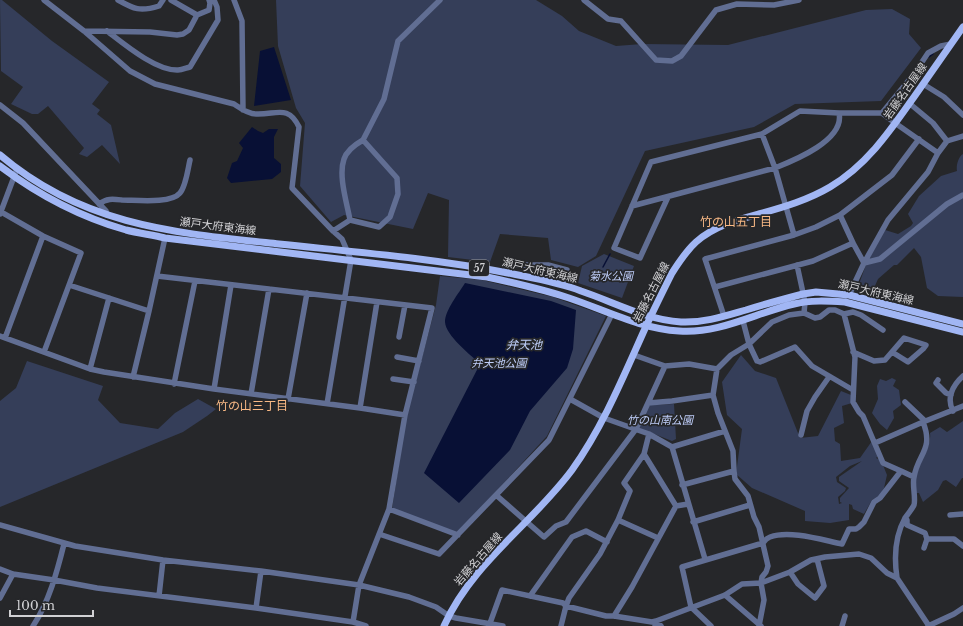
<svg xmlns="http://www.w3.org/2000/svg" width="963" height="626" viewBox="0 0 963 626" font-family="'Libre Baskerville','Noto Sans JP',serif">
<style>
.green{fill:#353e59;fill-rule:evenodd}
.water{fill:#081035}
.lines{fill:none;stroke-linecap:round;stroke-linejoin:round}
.stream{stroke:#081035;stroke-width:1.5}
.minor{stroke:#616e93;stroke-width:5.5}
.major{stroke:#a1b6f4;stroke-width:7}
.labels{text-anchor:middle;stroke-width:3.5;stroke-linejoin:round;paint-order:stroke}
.shield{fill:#26272a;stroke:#9e9ea1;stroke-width:1}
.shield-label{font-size:10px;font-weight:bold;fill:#d1d1d4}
.street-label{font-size:11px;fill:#d1d1d4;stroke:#26272a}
.park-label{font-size:11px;font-style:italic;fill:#bfcef9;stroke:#26272a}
.neighbourhood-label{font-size:12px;fill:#f9b985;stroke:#26272a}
.water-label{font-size:12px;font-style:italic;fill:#bfcffa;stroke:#26272a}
</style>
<rect width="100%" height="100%" fill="#26272a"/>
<path class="green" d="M0 0H2L52 41 109 82 92 104 100 110 97 114 111 125 120 164 102 145 87 157 79 154 84 148 48 106 38 114H32L11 104 23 87 1 71Z
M276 0H536L562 16 579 31 616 46 642 44 728 45 866 10 892 9 910 19 909 34 921 48 881 101 795 104 754 127 645 151 596 256 578 267 551 260 548 238 500 234 490 262 448 257 449 200 428 193 413 229 344 215 331 222 300 186 305 123 296 108 278 46Z
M963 154V297L938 296 927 288 921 257 914 248 897 265H894L878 279 874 288 859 284 867 262 885 230 898 234 911 226 913 223 908 214 919 196 941 176 957 171C956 166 958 157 963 154Z
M604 254 634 266 622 298 578 283 582 266Z
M440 276 482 280 553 297 606 316 547 436 456 535 392 509 406 418 436 305Z
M741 355 755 371 776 378 800 438 818 436 841 391 851 395 852 403 842 406 844 423 834 428 835 441 840 444 841 461 860 458 872 441 878 456 876 458 881 460 887 475 884 488 880 495 872 500 864 514 853 509 852 505 849 504V520L830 523 805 521V511L752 488 736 474 742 429 727 415 722 382ZM862 461 839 477V481L849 488 840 498V502L842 503 839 504 838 497 845 491 846 488 837 482 836 477 850 466Z
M27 361 103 386 98 400 120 423 158 429 175 413 198 399 216 409 207 416 183 432 0 507V401L16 388Z
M892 378 896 380 893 386 899 390 901 405 893 411 894 418 887 430 880 424 872 413 878 399 877 386 880 379 886 381Z
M674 404 676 439 672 441 639 428 649 405Z
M963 421V478H962L956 487 946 480 943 481 938 490 923 502 919 493H916C916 487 915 482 916 476 919 461 932 448 930 433L940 427 947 432Z"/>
<path class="water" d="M274 47 291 100 254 106 260 51Z
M252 127 258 131 263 133 269 129H278L274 137V158L281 164V172L272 179 231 183 227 178 232 163 237 161 243 148 239 143Z
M465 283 551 301 576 310 573 349 567 368 530 411 510 450 459 503 424 473 480 364C470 354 446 336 445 322 445 310 459 293 465 283Z"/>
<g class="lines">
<path class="stream" d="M929 57 933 54
M890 113 914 78
M603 267 610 254"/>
<path class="minor" d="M44 0 84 31 130 71 155 84 234 104C240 108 248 114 256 114 276 115 288 104 299 127L292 188 333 231
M118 0C134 9 140 12 159 6L163 0
M171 0 197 15
M234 0 242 21 243 110
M584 0 608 19 621 21 656 60 672 61 681 56 716 10 737 4 774 5 799 0
M84 31 150 32 177 35 183 34 189 30 197 15 209 10 210 3 209 0
M107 31C124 44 156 71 178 70 182 70 186 68 190 67L218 20 217 7 214 0
M923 84 944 97 963 115
M909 103 933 123 947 141
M0 105 23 123 106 211 107 215
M882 113 914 74 928 53 941 46 951 44
M762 134 775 168 794 235
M668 197 640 258 614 248 651 162 762 134 800 111 839 113H882L895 123 938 153
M99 204C107 198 113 199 122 200 136 200 171 204 180 193 186 186 188 168 190 160
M632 206 775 168C795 160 845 140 839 113
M1 212 43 236 81 253 44 352
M0 214 17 169
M840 215 853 243 864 263
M350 220C347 203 338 176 344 159 347 150 356 144 363 140
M864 263 880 259 947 204 963 195
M506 273 507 265H548L567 270 562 285
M157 276 432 308 405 415 389 509 359 585 353 622
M69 285 149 311
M715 287 813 261 853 243
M849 295 864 263 888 220 928 172 938 153 947 141 963 136
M804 313 815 318 820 317 829 310H835L844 314 853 312 861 315 883 330
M844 314 855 357 853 402 859 412 863 416 883 463 901 471
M724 316 705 259 794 235 816 227 840 215 892 175 919 139
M743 321 749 344 757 361 760 362 795 347 812 366 853 390
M0 336 90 369 104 372 214 389 360 408 405 415
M399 337 405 305
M5 338 43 236
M853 352 874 361 885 360 904 338 926 345 923 349 908 362 892 352
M634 355 665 366 689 364 717 369
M397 357 419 361
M90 369 109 298
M133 377 149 311 165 238
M393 379 414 382
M938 380 936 383 946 393 951 395
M174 384 195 281
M214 389 231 285
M251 394 269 289
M288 399 307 293
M570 399 604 418 649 434 672 447 725 431
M905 402 925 421
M648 403 672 401 713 395
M327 404 351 260 342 239 333 231 350 220 379 227 390 217 398 194 397 178 363 140 384 99 398 41 440 0
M360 408 377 302
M953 411C946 398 953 385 963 376
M923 422C934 450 918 453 914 477 912 485 916 498 914 505 912 509 908 514 905 518 895 536 894 558 897 578L929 626
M801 435 807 411 815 397 829 377
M875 443 923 422 963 406
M672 447 705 559
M644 454 676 506 688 504
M682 485 734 471
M496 495 544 537 556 526 566 522 636 429 665 366
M389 509 458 535
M950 515 963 514
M905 518 907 520V525L925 533 927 539
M618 520 658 538
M693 522 750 505
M0 525 75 546 163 560 261 571 359 585 409 597 436 607 449 616 456 618 503 626
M379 534 439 554 549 440 612 314
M924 548 927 539H954L963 546
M0 569 13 574 54 580 97 588 256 608 353 622 366 626
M790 572 798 584 815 598 824 586 817 559
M725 595 761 626
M159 596 163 560
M530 596 572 537 586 531 607 542
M0 598 13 574
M256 608 261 571
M614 616 632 587 676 506
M33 626C49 602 57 572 64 544
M489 626 502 590 563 603 566 606 606 616H614L652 622 656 621 661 626
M561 626 566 606 569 598 600 554 618 520 630 491 624 483 644 454 649 434
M655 626 656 621 725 595 742 584 761 583 790 572 811 560 825 557 859 554 871 558 887 573 897 578
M711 626 691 607 682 567 763 543C765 540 767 538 770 537 790 530 822 540 842 544L849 529H856L859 527 864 522 874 502 880 498 901 471 914 477
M759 626 764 600 761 583 762 577 766 572 768 566 759 527 754 517 748 496 735 479 734 471 733 451 718 413 713 395 717 369 731 355 749 344 772 322 789 315 804 313 805 302 797 265
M842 626 845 616
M928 626 954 614 963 608"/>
<path class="major" d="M0 155C83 226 176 233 279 244 355 252 432 258 508 273 532 278 558 282 581 291 614 302 646 320 681 322 704 323 725 316 746 310 765 304 784 299 803 294L816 292 849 295 963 324
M0 166C37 194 81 217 126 230 138 233 152 235 165 238L487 277C515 283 542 289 569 298 605 310 641 329 679 331 720 334 755 313 794 304 810 300 828 301 845 302L963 332
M444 626C472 563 532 524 572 470 602 428 622 380 643 333 652 313 662 293 672 273 679 262 686 251 696 242 714 226 737 220 759 214 784 207 808 200 830 187 867 165 890 131 914 97 931 73 947 50 963 27"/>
</g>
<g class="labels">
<rect class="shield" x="469" y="260" width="20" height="16" rx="3"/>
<g class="shield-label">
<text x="479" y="272">57</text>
</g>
<g class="street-label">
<text transform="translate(905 91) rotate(-55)" y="4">岩藤名古屋線</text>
<text transform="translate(218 226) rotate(7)" y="4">瀬戸大府東海線</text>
<text transform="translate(540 270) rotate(13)" y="4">瀬戸大府東海線</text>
<text transform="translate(651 292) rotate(-63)" y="4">岩藤名古屋線</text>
<text transform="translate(876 292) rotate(13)" y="4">瀬戸大府東海線</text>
<text transform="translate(478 559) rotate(-49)" y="4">岩藤名古屋線</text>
</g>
<g class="park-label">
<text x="611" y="280">菊水公園</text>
<text x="499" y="367">弁天池公園</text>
<text x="660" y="424">竹の山南公園</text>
</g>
<g class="neighbourhood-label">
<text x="736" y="226">竹の山五丁目</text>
<text x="252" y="410">竹の山三丁目</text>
</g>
<g class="water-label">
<text x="524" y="349">弁天池</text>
</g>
</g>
<path d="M10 610v6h83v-6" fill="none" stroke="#d1d1d4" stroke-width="2"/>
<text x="16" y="610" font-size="12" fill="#d1d1d4" stroke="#26272a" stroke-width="3" paint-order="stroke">100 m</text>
</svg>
